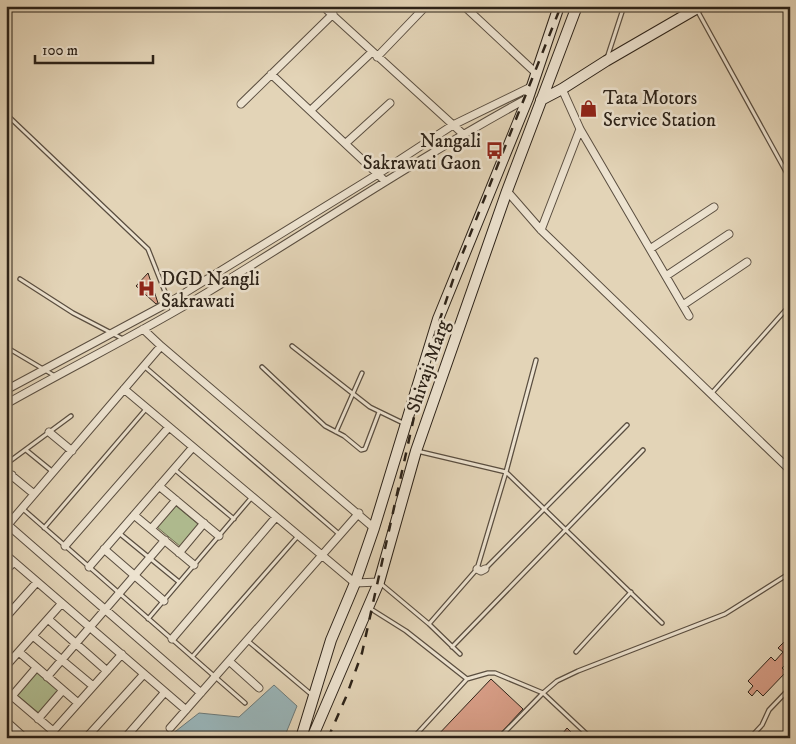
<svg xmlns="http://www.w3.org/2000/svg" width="796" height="744" viewBox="0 0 796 744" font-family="'IM FELL DW Pica',serif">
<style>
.green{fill:#b0bd91;stroke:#6e7054}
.water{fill:#99b5b9;stroke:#6d7a79}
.building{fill:#d79d86;stroke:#2c2218}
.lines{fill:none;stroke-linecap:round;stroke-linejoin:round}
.lane-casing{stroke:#5a4e40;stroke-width:5.5}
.street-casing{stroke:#5a4e40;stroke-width:9}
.secondary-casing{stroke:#2c2218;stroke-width:12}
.lane{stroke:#ede3d0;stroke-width:3}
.street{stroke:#ede3d0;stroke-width:7}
.secondary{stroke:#ede3d0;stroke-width:10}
.rail{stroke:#2c2218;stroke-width:2.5;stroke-dasharray:9 9;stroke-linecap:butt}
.labels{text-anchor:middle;stroke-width:5;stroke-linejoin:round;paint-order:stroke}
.poi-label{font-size:19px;fill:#2c2218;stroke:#ede3d0;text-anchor:start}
.street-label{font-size:19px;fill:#2c2218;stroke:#ede3d0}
</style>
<rect width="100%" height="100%" fill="#e3d4b7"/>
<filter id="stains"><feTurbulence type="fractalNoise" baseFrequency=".004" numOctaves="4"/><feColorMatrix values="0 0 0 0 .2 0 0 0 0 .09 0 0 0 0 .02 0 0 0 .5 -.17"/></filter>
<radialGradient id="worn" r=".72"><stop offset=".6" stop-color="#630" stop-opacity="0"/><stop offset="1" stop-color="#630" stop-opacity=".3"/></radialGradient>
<path class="green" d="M176 506 199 525 181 547 157 527Z
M37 670 61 691 40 714 16 694Z"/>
<path class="water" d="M274 685 297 706 284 738H167L199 713 239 717Z"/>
<path class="building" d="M148 273 158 303 156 304 136 286Z
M790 636V660L782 668 786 672 763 696 757 690 752 696 748 692 753 686 748 681 771 657 775 661 783 652 778 648Z
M491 679 523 709 496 738H435Z
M567 728 577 738H559Z"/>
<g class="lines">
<defs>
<path id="lane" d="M697 10 790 179
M607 58 624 6
M6 114 148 249 173 312
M20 279 73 313 123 339
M292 346 370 407 403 423
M6 347 55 376
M145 367 339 534
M262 367 325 426 344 436 361 450 365 449 379 412
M711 394 790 305
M336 432 362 373
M26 450 53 472
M417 451 506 472 662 623
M6 464 71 416
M174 469 234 519
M23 509 245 703
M44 528 146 409
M119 533 179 582
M485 569 627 425
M380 583 429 624 460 654
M371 609 406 631 467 679 413 738
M148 619 252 497
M429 624 477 569 506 472 536 360
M248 641 312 695
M452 647 643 450
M576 652 631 592
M192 657 298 536
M467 679 488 673H495L543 693 591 738
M499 738 543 693 557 681 578 671 725 614 790 573
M750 738 762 725 769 710 790 688"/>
<path id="street" d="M327 6V10L463 134
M464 6 537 74
M377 57 426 6
M271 74 385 181
M562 89 580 129 689 316
M241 104 333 14
M311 110 372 52
M346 143 390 103
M507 191 541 230 790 470
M541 230 580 129
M650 249 714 207
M666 276 729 234
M683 305 747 262
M143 329 161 346 374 528
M124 389 355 583 379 582
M6 390 170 302 378 174 453 125 533 86
M6 404C73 366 142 332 208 292 315 227 418 158 528 98
M49 432 72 451
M6 471 34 494
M6 482 12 475
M159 486 219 536
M134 515 194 565
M8 525 201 693
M6 527 161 346
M151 529 176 500
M65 546 169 427
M104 549 164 601
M179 553 204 523
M6 555 186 710
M89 567 193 447
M477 569 481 571 485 569
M6 570 14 562
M6 617 37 582
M48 619 107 671
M33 636 93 686
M172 639 276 517
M19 652 78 703
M229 661 259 688
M6 666 62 603
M47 677 165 540
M6 691 53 731
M12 696 36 668
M38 719 63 690
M6 721 25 738
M170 728 359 513
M47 738 122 654
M86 738 144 674
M125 738 165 692"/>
<path id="secondary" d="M541 100 562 89 606 61 701 6
M301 738 331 640 355 583 374 528 438 319 528 98 559 6
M312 738 379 582 416 451 507 191 577 6"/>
</defs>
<use href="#lane" class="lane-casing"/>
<use href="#street" class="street-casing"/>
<use href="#secondary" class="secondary-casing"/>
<use href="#lane" class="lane"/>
<use href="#street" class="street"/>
<use href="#secondary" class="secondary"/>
<path class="rail" d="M328 738 346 697 362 653 427 358 458 265 561 6"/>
</g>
<defs>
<symbol id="shop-bare" viewBox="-9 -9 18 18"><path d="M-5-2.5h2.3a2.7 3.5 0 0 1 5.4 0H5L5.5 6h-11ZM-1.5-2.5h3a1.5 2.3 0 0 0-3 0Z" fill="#8f2418" stroke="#ede3d0" stroke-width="2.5" paint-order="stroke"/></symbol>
<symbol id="bus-bare" viewBox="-9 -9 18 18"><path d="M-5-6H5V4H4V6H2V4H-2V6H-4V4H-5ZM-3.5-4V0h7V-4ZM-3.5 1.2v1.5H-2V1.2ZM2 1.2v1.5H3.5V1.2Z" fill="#8f2418" stroke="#ede3d0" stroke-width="2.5" paint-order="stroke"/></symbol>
<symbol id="hospital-bare" viewBox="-9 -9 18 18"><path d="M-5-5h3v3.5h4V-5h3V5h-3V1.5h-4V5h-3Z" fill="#8f2418" stroke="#ede3d0" stroke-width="2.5" paint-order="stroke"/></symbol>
</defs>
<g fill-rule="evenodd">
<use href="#shop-bare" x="576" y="96" width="25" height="25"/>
<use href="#bus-bare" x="482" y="138" width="25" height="25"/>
<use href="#hospital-bare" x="134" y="276" width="25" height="25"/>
</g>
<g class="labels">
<g class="poi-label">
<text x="603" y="104">Tata Motors<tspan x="603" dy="22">Service Station</tspan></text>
<text x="481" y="147" text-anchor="end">Nangali<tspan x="481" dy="22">Sakrawati Gaon</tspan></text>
<text x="161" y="285">DGD Nangli<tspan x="161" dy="22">Sakrawati</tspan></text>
</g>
<g class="street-label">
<text transform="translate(427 366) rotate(-71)" y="7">Shivaji Marg</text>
</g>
</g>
<rect width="796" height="744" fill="none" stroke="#e3d4b7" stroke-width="25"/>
<rect x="8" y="8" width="781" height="729" fill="none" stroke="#2c2218" stroke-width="2.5"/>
<rect x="12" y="12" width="771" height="719" fill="none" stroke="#2c2218"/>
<path d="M35 55v8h118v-8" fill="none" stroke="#2c2218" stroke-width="2.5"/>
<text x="42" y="55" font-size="15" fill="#2c2218" stroke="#ede3d0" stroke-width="4" paint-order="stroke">100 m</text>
<rect width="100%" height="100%" filter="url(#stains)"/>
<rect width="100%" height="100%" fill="url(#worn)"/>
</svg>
